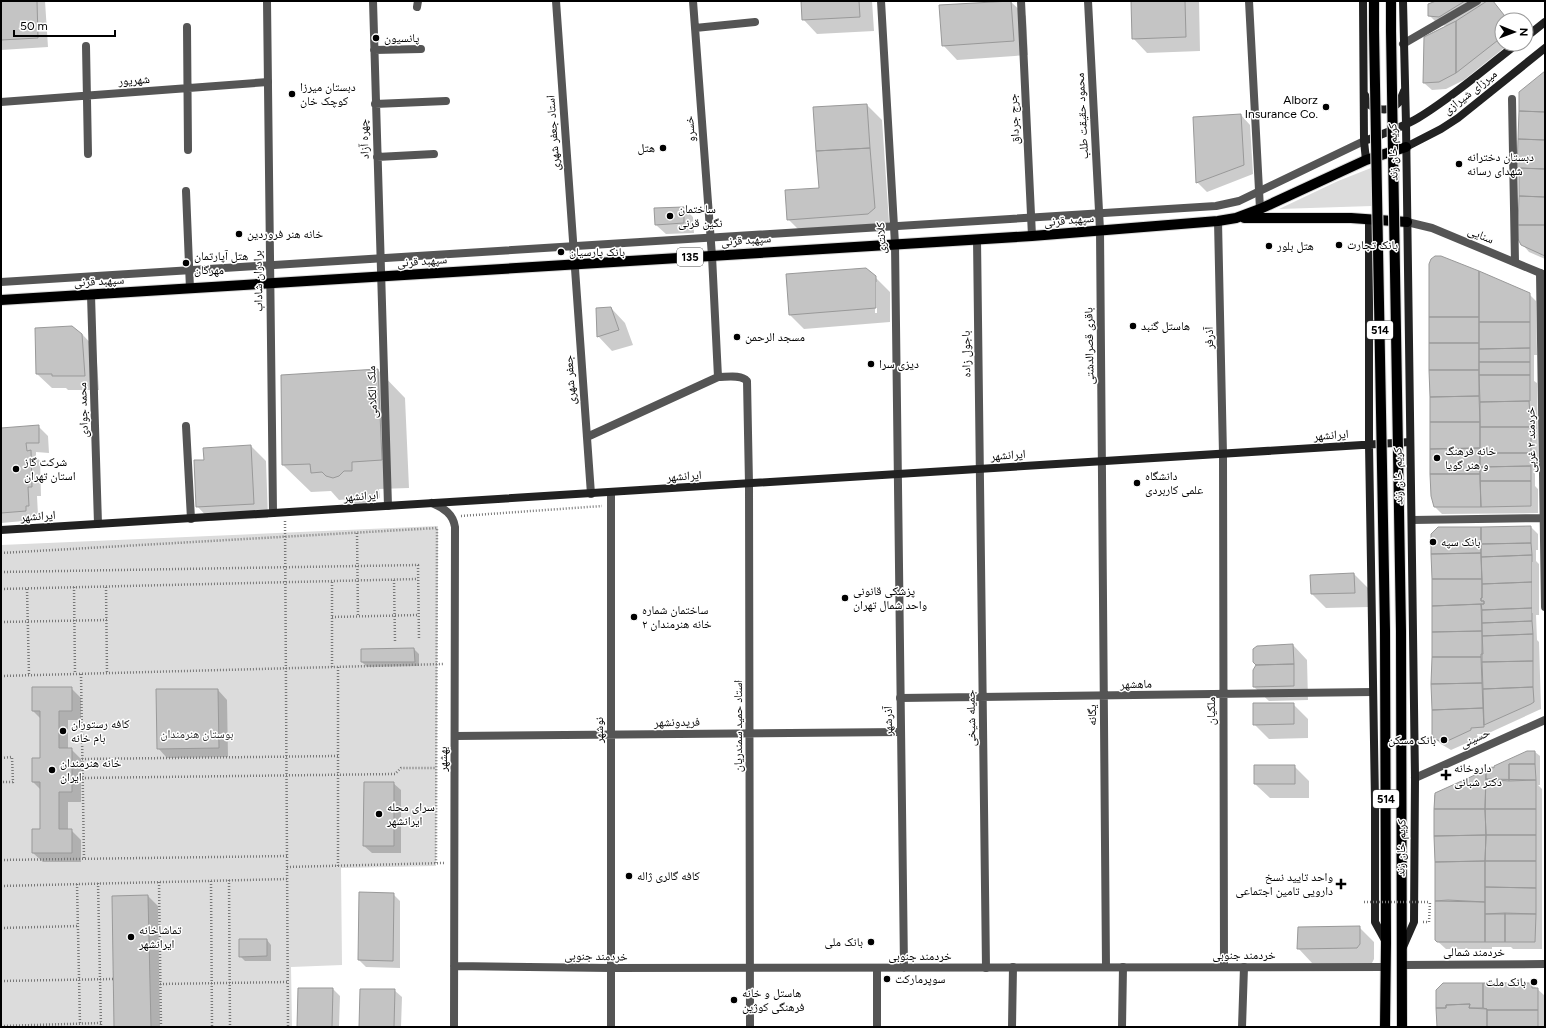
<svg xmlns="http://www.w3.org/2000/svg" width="1546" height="1028" viewBox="0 0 1546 1028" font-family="Figtree,'Noto Naskh Arabic',sans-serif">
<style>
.green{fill:#dcdcdc}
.shadow{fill:#0003;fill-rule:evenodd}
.building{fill:#c4c4c4;stroke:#999}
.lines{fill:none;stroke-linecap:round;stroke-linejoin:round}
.primary-casing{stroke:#dbdbdb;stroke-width:12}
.path{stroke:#777;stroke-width:2.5;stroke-dasharray:1 2;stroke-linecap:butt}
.service{stroke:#555;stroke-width:8}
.minor{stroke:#555;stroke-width:8}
.tertiary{stroke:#555;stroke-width:8}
.secondary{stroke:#222;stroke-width:8}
.primary{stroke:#000;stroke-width:10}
.primary-bridge-casing{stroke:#dbdbdb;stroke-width:12;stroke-linecap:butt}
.path-bridge{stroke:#777;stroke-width:2.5;stroke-dasharray:1 2;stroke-linecap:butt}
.primary-bridge{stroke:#000;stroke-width:10}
.poi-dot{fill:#000;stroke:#fff;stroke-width:1.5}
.labels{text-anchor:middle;stroke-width:3;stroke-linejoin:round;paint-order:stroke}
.shield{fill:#fff;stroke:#4c4c4c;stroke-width:1}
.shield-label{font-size:11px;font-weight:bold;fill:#000}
.poi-label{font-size:12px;fill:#000;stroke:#fff;text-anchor:start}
.street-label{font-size:12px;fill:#000;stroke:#fff}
.park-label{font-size:12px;fill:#333;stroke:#fff}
</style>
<rect width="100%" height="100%" fill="#fff"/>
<path class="green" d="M1371 168 1372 206 1279 209 1338 181Z
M438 526 436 866 341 868 342 965 291 967 292 1027H1V545Z"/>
<path class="shadow" d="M1 1H45L48 47 1 50Z
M802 1H872L874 31 817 34 803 19Z
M1132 1H1199L1200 51 1147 53 1133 38Z
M1437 1H1487V3L1492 1 1508 20H1502V44H1509L1464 80 1446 89 1432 90 1424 83 1425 38 1448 26 1439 25 1429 15Z
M1011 2 1026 16 1028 55 957 60 943 45Z
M1545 73V259L1529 252 1522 244Z
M867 105 882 120 889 222 883 228 803 234 788 219 820 189 814 108Z
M1241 115 1250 125 1253 174 1207 192 1197 182Z
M684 208 693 217 694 233 666 234 656 225Z
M875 277 890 292V322L804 329 790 315ZM875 282H877V313H875Z
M1529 294 1536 301 1537 355H1534V381L1537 383 1538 458 1528 449 1527 450 1536 460H1535V486L1538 489V513L1442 514 1435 507 1430 317Z
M611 308 625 323 633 345 612 351 598 336Z
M82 334 96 349 99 390H68L66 388H52L37 374Z
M378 370 405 398 409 488 379 489 380 498H372L367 503 361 505 355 504 350 499 339 500 331 491 311 492 283 465Z
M38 426 48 436 49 453 36 452V457L40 461 41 496H37L38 515 36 516 35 520 1 523V429Z
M251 446 266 461 268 518 211 521 197 506 205 461Z
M1531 527 1538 534V550H1536V561L1539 564V615H1536L1537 640 1539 642 1541 709 1491 732V734H1477L1478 738 1451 750 1441 744 1433 737 1432 534ZM1531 562H1533V613H1531Z
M1354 574 1369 589V607L1326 608 1312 594 1311 576Z
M1293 645 1307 660 1308 700 1269 701 1254 687 1258 665Z
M414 649 419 654V666L367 667 362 662V650Z
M71 688 81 698V720H68V749H71L81 759V802H68V830H71L81 840V862H43L33 853 41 830V790L33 782 41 759V719L33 711Z
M218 690 227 700 228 757 167 758 158 748Z
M1293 704 1308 719V738L1269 739 1254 724Z
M1535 752 1540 756V785H1538L1542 789V949H1513L1511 947H1492V949H1446L1436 940 1434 795 1492 768 1494 769Z
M1294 766 1309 781V798H1270L1255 784Z
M393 783 401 790V853H372L364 846Z
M393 894 400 901V968L366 967 359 960Z
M148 896 158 906 160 1027H115L113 897Z
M1359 927 1374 942V959L1372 963H1312L1298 948Z
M267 940 271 945V961H245L240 956Z
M1532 984 1545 996V1027H1438L1437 990Z
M333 989 340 996 339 1027H298Z
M394 990 402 997 401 1027H360Z"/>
<path class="building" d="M1 1H37L38 38 1 40Z
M801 1H859L860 17 802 20Z
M1011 1 1014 41 942 46 939 5Z
M1131 1H1185L1186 37 1132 39Z
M1436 1H1465L1439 17 1428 16V4Z
M1487 1H1493L1508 20H1502V37L1456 73V21Z
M1456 21V73L1439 82 1423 83 1424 37Z
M1545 71V112L1519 111V92Z
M867 104 870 148 816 151 813 107Z
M1519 111 1545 112V140L1518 139Z
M1241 114 1244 165 1196 183 1193 117Z
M1518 139 1545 140V169L1517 168Z
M870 148 875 208 868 214 787 220 785 190 819 188 816 151Z
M1519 168 1545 169V197L1519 196Z
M1519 196 1545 197V225H1518Z
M684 207V223L655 225 654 208Z
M1518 225H1545V256L1521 245 1518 239Z
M1435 256H1441L1479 271V317H1429V264L1431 259Z
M866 268 876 276V308L789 315 786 274Z
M1479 271 1530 293V322H1479Z
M611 307 619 330 597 337 596 308Z
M1429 317H1479V343H1429Z
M1479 322H1530V348L1479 349Z
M72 326 82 334 85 376H52V374H36L35 328Z
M1429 343H1479V370H1429Z
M1530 348V362H1479V349Z
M1479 362H1530V375H1479Z
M378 369 382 460 352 462V471H344L339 476 333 478 326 476 322 472 311 473 310 464 282 465 281 375Z
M1429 370H1479V396L1430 397Z
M1479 375H1530V401L1480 402Z
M1479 396 1480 422H1430V397Z
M1529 401 1531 427H1480V402Z
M1430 422H1480V448L1430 449Z
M39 425V443H26L27 451 31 450 32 487H28L29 506H26V511L1 513V428Z
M1480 427H1531V453H1480Z
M251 445 254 504 196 507 194 460H204L203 448Z
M1480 448V474H1430V449Z
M1480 453H1531V466L1480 467Z
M1531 466V481H1480V467Z
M1430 474H1480L1481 507H1434L1431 496Z
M1480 481H1531V506L1481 507Z
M1531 526V543L1481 544V527Z
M1438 527H1481V553L1431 554V534Z
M1531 543 1532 555 1481 557V544Z
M1481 553 1482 579H1432L1431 554Z
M1532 555V582L1482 584 1481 557Z
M1354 573 1355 593 1311 594 1310 575Z
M1432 579H1482V598H1481V601H1484V604L1432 606Z
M1532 582V608L1482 610 1481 604H1484V601H1481V598H1482V584Z
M1481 604 1482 631 1432 632V606Z
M1532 608V621L1482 623V610Z
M1532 621 1533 634 1482 636V623Z
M1482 631 1483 654H1481V657H1432V632Z
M1533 634V661L1482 662V636Z
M1293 644 1294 664 1256 665 1253 662V649L1257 646Z
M414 648 415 662H361V649Z
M1432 657H1481L1482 683 1431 684Z
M1533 661V687L1483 689 1482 662Z
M1294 664V686L1253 687V670L1256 665Z
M1482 683 1483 708 1432 710 1431 684Z
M32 687H72V711H59V748H72V792H59V829H72V853H32V829H40V782H32V758H40V711H32Z
M1533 687 1534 702 1531 704 1484 725 1483 689Z
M156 689H218L219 748 157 749Z
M1253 703H1294V724L1253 725Z
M1483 708 1484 727 1471 728V730L1443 743 1432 737V710Z
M1527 751H1535V764H1509V781L1486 779V770L1492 767 1494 768V766Z
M1509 764H1535L1536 780 1509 781Z
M1254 765H1295V784H1254Z
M1486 770 1485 809H1434L1435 793Z
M1486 779 1536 780V809H1485Z
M364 782H394V846H363Z
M1434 809H1485L1486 835 1434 836Z
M1485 809H1536V835H1486Z
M1486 835 1485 861 1435 862 1434 836Z
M1486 835H1536V861H1485Z
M1485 861V902L1435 901V862Z
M1485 861H1536V888L1485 887Z
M1485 887 1536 888V914H1485Z
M359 892 394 893 393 961 358 960Z
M148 895 151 1027H114L112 896Z
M1448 900 1485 902V942H1437L1435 940V901Z
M1505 913V942H1485V914Z
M1505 913 1536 914 1535 942H1505Z
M1360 926V944L1357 948 1297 949 1298 927Z
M239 939H267V956L239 957Z
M1443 983H1483V1008H1469L1470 1004 1446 1005V1008H1436V990Z
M1483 983H1532V988H1538V1010H1487V1009L1483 1008Z
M298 988H333L332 1027H297Z
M360 989H395L394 1027H359Z
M1470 1004 1469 1008 1487 1009V1027H1437L1436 1008H1446V1005Z
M1487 1010H1538V1027H1487Z"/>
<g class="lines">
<defs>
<path id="primary" d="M1374 1V30
M1391 1V31
M1244 218H1351L1407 222
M1 300 1032 236 1218 221 1236 218 1260 209 1366 160 1406 147
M1385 630 1386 943 1385 1027
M1401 631 1402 1027"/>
</defs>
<use href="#primary" class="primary-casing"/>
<path class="path" d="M461 516 602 506
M285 521 288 1027
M357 533 358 616
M1 553 437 528 436 863
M1 572 418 565 419 640
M394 580 395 641
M332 582V667
M74 587 75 674
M106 587 107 673
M1 589 418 579
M27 589 29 675
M332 617 418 615
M1 622 107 620
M338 667V866
M81 674 84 859
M1 676 444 664
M1 758 12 757 13 782H1
M82 759 338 756
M82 778 395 774 401 768H436
M1 860 287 856
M287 867 444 863
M229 880 230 1027
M211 881 212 1027
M159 882 161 1027
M98 883 101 1027
M77 884 80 1024
M1 886 287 879
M1423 922H1429L1430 902
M1 928 78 926
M1 981 113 979
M160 984 288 982
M1 1026 101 1023"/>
<path class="service" d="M1 282 1216 206 1239 201 1364 141"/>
<path class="minor" d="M373 1 388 506
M556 1 591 494
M693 1 712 256 718 377C727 377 741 374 747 381L749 484 750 1027
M1021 1 1032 236
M1088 1 1100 230 1106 967
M1249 1 1260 209
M417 7 418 1
M187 27 188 150
M695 28 755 22
M1403 44 1477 1
M86 46 88 154
M374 50 421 49
M1512 99 1515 262
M1 102 268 82
M375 104 446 101
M377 157 434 154
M186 191 190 289
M1218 221 1223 454 1224 967
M977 239 986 968
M1540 273 1545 607
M91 295 98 524
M186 426 191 519
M587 437 718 377
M611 492V1027
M1412 520 1545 518
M900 698 1373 692
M455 736 901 732
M877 968V1027
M1012 1027 1013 967
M1122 1027 1123 967
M1242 1027 1244 967"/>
<path class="tertiary" d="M267 1 273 513
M881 1 895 244 904 968
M1407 222 1432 228 1545 275
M432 503C444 508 453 514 455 527L454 1027
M1415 778 1545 720
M1403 965 1545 964
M454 966 611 968 1386 967"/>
<path class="secondary" d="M1363 1 1364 141 1366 160
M1526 37 1545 22
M1365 95C1366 98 1366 102 1369 104 1374 110 1390 112 1396 105 1400 102 1402 96 1404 91
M1364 141C1382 134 1401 128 1418 118 1453 97 1484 69 1517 44
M1406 147 1441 129 1458 118 1545 48
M1369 219V445L1375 801V922L1386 942
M1 530 1410 442
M1403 947 1414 922 1415 778 1406 124 1403 1"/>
<use href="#primary" class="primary"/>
<defs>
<path id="primary-bridge" d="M1374 30 1385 630
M1391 31 1401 631"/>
</defs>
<use href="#primary-bridge" class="primary-bridge-casing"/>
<path class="path-bridge" d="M1364 902H1430"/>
<use href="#primary-bridge" class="primary-bridge"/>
</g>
<g class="poi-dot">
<circle cx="376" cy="38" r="4"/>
<circle cx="292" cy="94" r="4"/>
<circle cx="1326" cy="107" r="4"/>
<circle cx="663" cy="148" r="4"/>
<circle cx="1459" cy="164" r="4"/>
<circle cx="670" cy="216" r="4"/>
<circle cx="239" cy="234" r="4"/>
<circle cx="1339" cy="245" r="4"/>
<circle cx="1269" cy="246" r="4"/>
<circle cx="561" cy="252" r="4"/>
<circle cx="186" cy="263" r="4"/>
<circle cx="1133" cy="326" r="4"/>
<circle cx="737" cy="337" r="4"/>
<circle cx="871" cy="364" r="4"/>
<circle cx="1437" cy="458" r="4"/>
<circle cx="16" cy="469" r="4"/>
<circle cx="1137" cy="483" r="4"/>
<circle cx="1433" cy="542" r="4"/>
<circle cx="845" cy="598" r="4"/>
<circle cx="634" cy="617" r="4"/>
<circle cx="63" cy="731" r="4"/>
<circle cx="1444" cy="740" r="4"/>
<circle cx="52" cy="770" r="4"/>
<path d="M1444 769h4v4h4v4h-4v4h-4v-4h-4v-4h4z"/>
<circle cx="379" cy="814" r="4"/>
<circle cx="629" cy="876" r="4"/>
<path d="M1339 878h4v4h4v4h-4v4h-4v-4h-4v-4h4z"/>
<circle cx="131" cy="937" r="4"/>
<circle cx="871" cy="942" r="4"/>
<circle cx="887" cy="979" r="4"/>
<circle cx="1534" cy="982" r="4"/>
<circle cx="734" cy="1000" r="4"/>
</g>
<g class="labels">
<g class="shield">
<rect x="677" y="248" width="26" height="18" rx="3"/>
<rect x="1367" y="321" width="26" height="18" rx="3"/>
<rect x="1373" y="790" width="26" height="18" rx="3"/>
</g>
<g class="shield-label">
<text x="690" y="261">135</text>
<text x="1380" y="334">514</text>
<text x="1386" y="803">514</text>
</g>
<g class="poi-label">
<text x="384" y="42">پانسیون</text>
<text x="300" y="91">دبستان میرزا<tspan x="300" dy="14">کوچک خان</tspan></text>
<text x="1318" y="104" text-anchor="end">Alborz<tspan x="1318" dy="14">Insurance Co.</tspan></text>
<text x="655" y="152" text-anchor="end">هتل</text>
<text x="1467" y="161">دبستان دخترانه<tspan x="1467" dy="14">شهدای رسانه</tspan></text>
<text x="678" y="213">ساختمان<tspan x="678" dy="14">نگین قرنی</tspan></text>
<text x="247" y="238">خانه هنر فروردین</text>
<text x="1347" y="249">بانک تجارت</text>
<text x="1277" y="250">هتل بلور</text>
<text x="569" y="256">بانک پارسیان</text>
<text x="194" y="260">هتل آپارتمان<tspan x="194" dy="14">مهرگان</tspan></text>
<text x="1141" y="330">هاستل گنبد</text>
<text x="745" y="341">مسجد الرحمن</text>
<text x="879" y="368">دیزی سرا</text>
<text x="1445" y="455">خانه فرهنگ<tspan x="1445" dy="14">و هنر گویا</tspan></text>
<text x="24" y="466">شرکت گاز<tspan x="24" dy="14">استان تهران</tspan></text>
<text x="1145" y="480">دانشگاه<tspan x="1145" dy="14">علمی کاربردی</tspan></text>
<text x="1441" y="546">بانک سپه</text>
<text x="853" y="595">پزشکی قانونی<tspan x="853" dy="14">واحد شمال تهران</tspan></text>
<text x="642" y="614">ساختمان شماره<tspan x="642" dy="14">۲ خانه هنرمندان</tspan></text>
<text x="71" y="728">کافه رستوران<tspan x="71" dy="14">بام خانه</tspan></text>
<text x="1436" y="744" text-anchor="end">بانک مسکن</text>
<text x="60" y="767">خانه هنرمندان<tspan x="60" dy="14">ایران</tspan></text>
<text x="1454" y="772">داروخانه<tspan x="1454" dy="14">دکتر شبانی</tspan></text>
<text x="387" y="811">سرای محله<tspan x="387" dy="14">ایرانشهر</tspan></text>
<text x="637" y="880">کافه گالری ژاله</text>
<text x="1333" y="881" text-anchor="end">واحد تایید نسخ<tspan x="1333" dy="14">دارویی تامین اجتماعی</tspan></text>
<text x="139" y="934">تماشاخانه<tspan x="139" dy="14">ایرانشهر</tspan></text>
<text x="863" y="946" text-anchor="end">بانک ملی</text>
<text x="895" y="983">سوپرمارکت</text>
<text x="1526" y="986" text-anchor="end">بانک ملت</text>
<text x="742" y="997">هاستل و خانه<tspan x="742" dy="14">فرهنگی کوژین</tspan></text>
</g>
<g class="street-label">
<text transform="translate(134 80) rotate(-4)" y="4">شهریور</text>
<text transform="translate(1470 92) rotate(-38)" y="4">میرزای شیرازی</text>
<text transform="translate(1082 116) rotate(-93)" y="4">محمود حقیقت طلب</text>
<text transform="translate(1014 119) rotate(-93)" y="4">جرج جرداق</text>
<text transform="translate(690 129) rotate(-94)" y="4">خسرو</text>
<text transform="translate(553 133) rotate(-94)" y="4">استاد جعفر شهری</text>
<text transform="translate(364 139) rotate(-92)" y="4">چهره آزاد</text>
<text transform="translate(1393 152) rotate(-91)" y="4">کریم خان زند</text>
<text transform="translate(1069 220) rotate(-5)" y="4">سپهبد قرنی</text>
<text transform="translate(1481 235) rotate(23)" y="4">سنایی</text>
<text transform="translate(881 238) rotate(-93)" y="4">کلانتری</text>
<text transform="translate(746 240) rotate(-4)" y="4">سپهبد قرنی</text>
<text transform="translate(422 261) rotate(-4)" y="4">سپهبد قرنی</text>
<text transform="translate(99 281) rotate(-3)" y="4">سپهبد قرنی</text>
<text transform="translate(258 281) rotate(-91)" y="4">برادران شاداب</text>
<text transform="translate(1209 338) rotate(-91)" y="4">آذرفر</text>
<text transform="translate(1089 346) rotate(-91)" y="4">باقری قصرالدشتی</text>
<text transform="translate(966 354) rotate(-91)" y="4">باجول زاده</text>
<text transform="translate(570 380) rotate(-94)" y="4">جعفر شهری</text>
<text transform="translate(372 392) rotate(-92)" y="4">ملک الکلامی</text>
<text transform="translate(83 410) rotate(-92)" y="4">محمد جوادی</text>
<text transform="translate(1331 435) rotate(-4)" y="4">ایرانشهر</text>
<text transform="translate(1531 440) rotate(-91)" y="4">خردمند ۲ غربی</text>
<text transform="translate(1008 455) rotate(-4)" y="4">ایرانشهر</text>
<text transform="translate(684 476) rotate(-4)" y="4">ایرانشهر</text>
<text transform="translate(1398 476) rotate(-91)" y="4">کریم خان زند</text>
<text transform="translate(361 496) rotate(-4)" y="4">ایرانشهر</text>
<text transform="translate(38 516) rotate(-4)" y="4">ایرانشهر</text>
<text transform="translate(1136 684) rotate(-1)" y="4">ماهشهر</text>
<text transform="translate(1211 711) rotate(-90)" y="4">ملکیان</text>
<text transform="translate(1092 715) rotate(-90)" y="4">یگانه</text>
<text transform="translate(971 718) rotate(-91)" y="4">جمیله شیخی</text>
<text transform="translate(888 721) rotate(-91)" y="4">آذرشهر</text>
<text transform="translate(677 722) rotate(-1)" y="4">فریدونشهر</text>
<text transform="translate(738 726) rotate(-90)" y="4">استاد حمید سمندریان</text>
<text transform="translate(599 730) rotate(-90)" y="4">نوشهر</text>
<text transform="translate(1475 738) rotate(-24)" y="4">حسینی</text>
<text transform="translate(443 759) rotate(-90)" y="4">بهشهر</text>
<text transform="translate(1401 848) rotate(-89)" y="4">کریم خان زند</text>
<text x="1474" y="956">خردمند شمالی</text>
<text x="1244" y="959">خردمند جنوبی</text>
<text transform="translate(596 956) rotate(1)" y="4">خردمند جنوبی</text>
<text x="920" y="960">خردمند جنوبی</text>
</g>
<g class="park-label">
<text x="197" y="738">بوستان هنرمندان</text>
</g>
</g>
<rect width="1546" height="1028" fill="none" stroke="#000000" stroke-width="4"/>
<g transform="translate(1514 32) rotate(91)"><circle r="19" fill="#ffffff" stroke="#999999"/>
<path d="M0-3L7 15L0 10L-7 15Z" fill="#000000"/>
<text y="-6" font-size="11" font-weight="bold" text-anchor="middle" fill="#000000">N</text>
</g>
<path d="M14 30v6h101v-6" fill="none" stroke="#000000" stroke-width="2"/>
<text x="20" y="30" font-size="12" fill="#000000" stroke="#ffffff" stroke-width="3" paint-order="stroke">50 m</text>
</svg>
